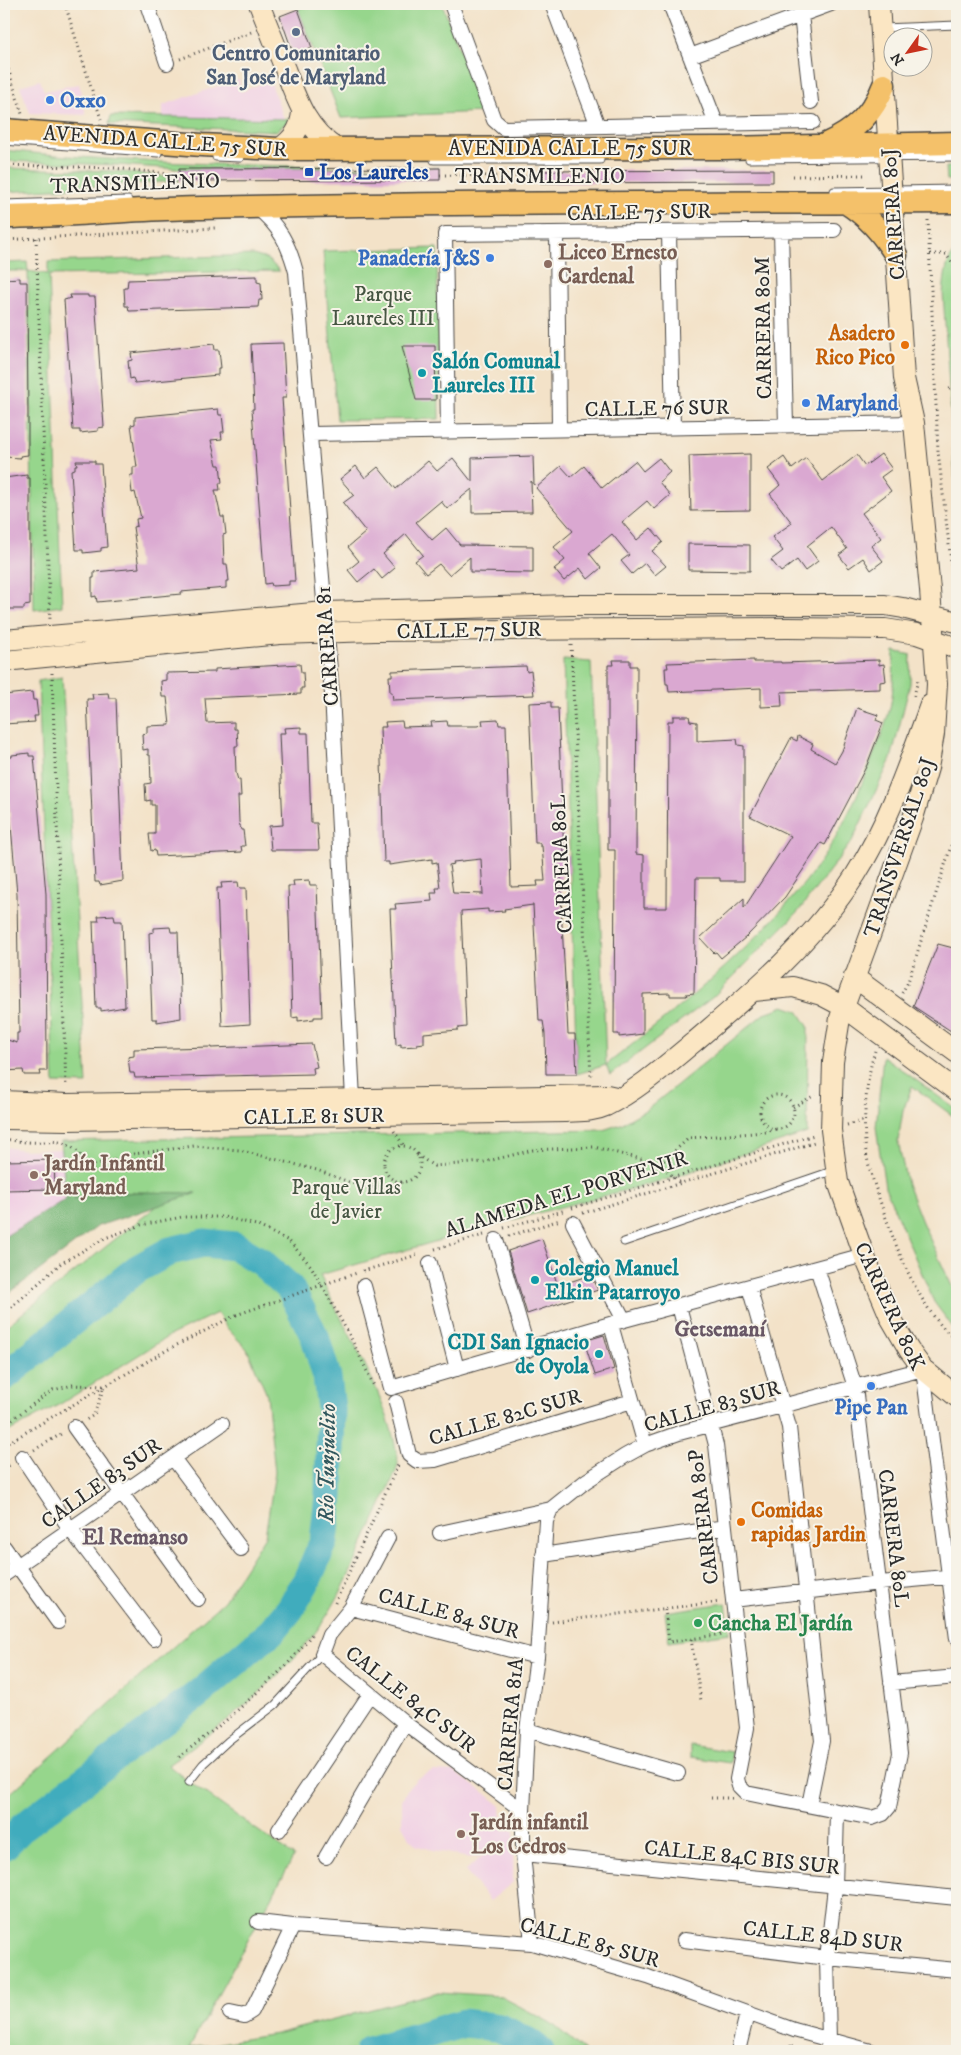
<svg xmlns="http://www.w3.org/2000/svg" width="961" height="2055" viewBox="0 0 961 2055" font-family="'IM FELL DW Pica',serif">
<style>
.built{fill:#f1d0e4}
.green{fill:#96d68c;stroke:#60805c}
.forest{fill:#78b778;stroke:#527152}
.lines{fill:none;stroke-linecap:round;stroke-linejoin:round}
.river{stroke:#3facbd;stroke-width:29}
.building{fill:#daa8d1;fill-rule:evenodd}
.lane-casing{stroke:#494643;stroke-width:9}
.street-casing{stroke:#494643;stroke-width:16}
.secondary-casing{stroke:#494643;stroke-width:22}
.primary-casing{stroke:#494643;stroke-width:25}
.path{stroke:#494643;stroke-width:3;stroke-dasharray:1 4;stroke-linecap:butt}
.lane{stroke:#fff;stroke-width:7}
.street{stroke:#fff;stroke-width:14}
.secondary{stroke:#fbe6c3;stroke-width:20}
.primary{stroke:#f4c16a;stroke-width:22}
.path-bridge{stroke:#494643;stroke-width:3;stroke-dasharray:1 4;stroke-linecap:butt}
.service-dot{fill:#5c6f8a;stroke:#f7f3e8;stroke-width:2}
.shop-dot{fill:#3f7fe0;stroke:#f7f3e8;stroke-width:2}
.transit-dot{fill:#1a4fb4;stroke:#f7f3e8;stroke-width:2}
.education-dot{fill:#8d6e63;stroke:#f7f3e8;stroke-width:2}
.food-dot{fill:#e8710a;stroke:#f7f3e8;stroke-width:2}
.culture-dot{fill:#0f9aa8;stroke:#f7f3e8;stroke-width:2}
.leisure-dot{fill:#2e9e5b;stroke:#f7f3e8;stroke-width:2}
.labels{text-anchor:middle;stroke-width:4;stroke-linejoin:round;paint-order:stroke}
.service-label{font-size:21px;font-weight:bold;fill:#4e5e75;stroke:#f7f3e8}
.shop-label{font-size:21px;font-weight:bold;fill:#366cbe;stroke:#f7f3e8;text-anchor:start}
.street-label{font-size:21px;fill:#2b2b2b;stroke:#f7f3e8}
.transit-label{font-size:21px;font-weight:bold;fill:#164399;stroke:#f7f3e8;text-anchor:start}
.education-label{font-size:21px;font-weight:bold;fill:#785e54;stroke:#f7f3e8;text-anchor:start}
.park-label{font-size:21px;fill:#465643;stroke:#f7f3e8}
.food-label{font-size:21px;font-weight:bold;fill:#c56008;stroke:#f7f3e8;text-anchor:end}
.culture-label{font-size:21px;font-weight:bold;fill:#0d838f;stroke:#f7f3e8;text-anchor:start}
.leisure-label{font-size:21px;font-weight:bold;fill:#27864d;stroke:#f7f3e8;text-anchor:start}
.neighbourhood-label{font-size:22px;font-weight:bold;fill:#685765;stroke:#f7f3e8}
.water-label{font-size:22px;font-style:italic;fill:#32585e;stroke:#f7f3e8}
</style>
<rect width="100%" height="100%" fill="#f7f3e8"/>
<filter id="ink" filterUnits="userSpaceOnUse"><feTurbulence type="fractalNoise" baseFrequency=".02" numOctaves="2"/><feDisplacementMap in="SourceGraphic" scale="10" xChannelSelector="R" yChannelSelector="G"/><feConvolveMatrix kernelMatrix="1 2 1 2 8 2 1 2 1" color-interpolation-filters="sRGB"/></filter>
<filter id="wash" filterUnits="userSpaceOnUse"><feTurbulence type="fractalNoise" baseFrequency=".0096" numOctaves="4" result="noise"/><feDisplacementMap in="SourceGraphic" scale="20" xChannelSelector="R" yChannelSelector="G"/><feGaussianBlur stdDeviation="1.12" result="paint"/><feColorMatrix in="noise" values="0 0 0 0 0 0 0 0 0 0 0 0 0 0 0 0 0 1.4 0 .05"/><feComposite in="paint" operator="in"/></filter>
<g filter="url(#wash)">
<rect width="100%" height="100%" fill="#f3e2c8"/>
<path class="built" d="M239 79 241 92 270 80 284 119 163 117V105Z
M40 80 44 91 79 84 86 115 30 113 20 86Z
M4 1147 26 1150 62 1149 66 1199 4 1237Z
M433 1771 454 1772 481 1790 501 1806 503 1830 514 1829 513 1882 490 1901 465 1871 483 1856 468 1858 417 1846 409 1838 402 1825V1800L409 1787 417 1779Z"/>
<path class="green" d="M310 4H442L484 112 341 118 298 9Z
M111 116 291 119 276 131 109 124Z
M4 150C149 166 294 166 440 168L178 169 117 165 4 161Z
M946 167H957V180H947Z
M4 168 114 171 178 178V181L4 192Z
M437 248 439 419 337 420 323 251Z
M957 249V477L955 478 943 293C945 277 945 260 957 249Z
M253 255 267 259 280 271 49 275 62 606 34 610 28 271H4V263L27 262 28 271 48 274V262Z
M894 651 911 655 910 684 891 759 852 841 798 912 713 997 610 1075 606 1065 577 1074 563 660 591 662 606 1065C678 1009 750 952 806 881 834 846 855 803 871 761 879 741 889 718 892 697 894 682 893 666 894 651Z
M62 677 87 1084 54 1083 38 681Z
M784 1006 798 1011 808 1026 807 1133 668 1179 489 1226 320 1275C346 1334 390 1397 398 1462 399 1469 381 1504 377 1514 360 1550 345 1589 323 1622 284 1678 223 1725 168 1765L189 1782 294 1856 189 2048 276 2034 438 1992 500 1996 551 2023 585 2051H4V1799L224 1601 265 1536 275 1472 267 1395 247 1349 227 1328 217 1313 169 1336 62 1403 4 1434V1328L158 1205 194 1194 136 1192 66 1199 61 1141 603 1130 621 1124 649 1108 765 1013Z
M883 1056 957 1110V1119L912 1086 903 1111 898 1141 907 1184 922 1222 957 1297V1333L934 1302 885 1187 876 1127Z
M726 1603 730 1633 669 1642 665 1612Z
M690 1745 732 1752 730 1763 690 1757Z"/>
<path class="forest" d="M136 1192 196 1193 98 1226 4 1297V1237L66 1199Z"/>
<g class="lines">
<path class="river" d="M4 1377 137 1269 170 1251 204 1243 235 1246 261 1262 290 1288 315 1337 327 1377 331 1409 329 1495 324 1541 307 1580 290 1609 272 1631 198 1694 23 1827 4 1846
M369 2051 464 2023 500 2028 530 2043 540 2051"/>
</g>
<g id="blocks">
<path class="building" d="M298 9 312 48 294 56 280 16Z
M440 168V180L179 181V169Z
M773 170V182L540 183V171Z
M257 276V282L261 283 262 300H259L258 307 129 311 128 306H125L124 288H127L128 280Z
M20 278V282H27L28 417V455L20 456 21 458 4 457V279Z
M70 295H88V297H95L104 427 98 428V431L80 433V430H73L64 300 71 298Z
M283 343 286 398H282L295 581H289V585L272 586 271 583 265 584 252 409H254L251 344Z
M214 344 215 350H219L221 368H218V375L135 383 133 378 130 379 128 361 132 360 131 353Z
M402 346H435L436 400H416Z
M218 409 219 415H222L224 432H221L222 439 211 440 217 465H220L222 483H219L220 490H215L221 517H224L226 534 223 535 224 564H227L229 581H226V588L181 592V594L97 602 96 596 92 597V578H94V572L139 568 133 527 137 526 136 519 141 518 135 492 132 493 130 475H133V467H137L131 425 135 424V417Z
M750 454V510L691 511 689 456Z
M881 454 892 469 881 477 891 491 862 513 881 538 871 546 883 561 871 570 863 558 849 568 839 555 847 549 831 527 807 546 818 561 805 571 797 560 781 572 771 560 783 551 772 537 792 523 770 494 780 485 768 469 784 457 792 469 806 458 823 481 857 455 865 466Z
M533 456 534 485 531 481 532 512 472 513V489L447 509 441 501 416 522 432 540 446 528 460 545 533 546V573L470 572V557L449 575 439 564 426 574 415 561 423 555 406 534 383 554 395 568 382 579 374 569 358 582 348 570 359 561 348 547 366 532 343 503 354 495 340 479 356 466 365 478 378 467 396 489 428 461 437 471 453 458 472 482V458Z
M659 458 670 472 659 482 670 495 654 509 647 501 622 522 637 540 651 528 663 542 652 551 666 566 655 575 645 563 632 574 621 561 629 555 612 534 589 553 601 568 588 579 580 568 564 581 554 569 565 560 554 547 573 531 536 488 561 466 571 477 584 466 602 488 635 461 643 471Z
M76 461H95V464H101L107 547 101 548V551L83 553V550H76L71 470 75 469V465H77Z
M27 475V478H30V605L24 606V609H6V607H4V478Z
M688 544 750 545V571L688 570Z
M613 660H630V666H637L636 854 644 855V908H667L668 721H673V716H689L690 721 697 722V741L737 739 738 745 744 746V881H720V878H696L694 993 686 994 687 996H670V993L643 994V1034L619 1037V1034H614L615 850H608V665H614Z
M754 660V662H781V663L879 660V665L884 664 886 681 880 682V689L781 692 782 706 761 707V688L669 692 668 684H666L665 668H668L667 663Z
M300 664 301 672H303L304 688H301V694L205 698 207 723 234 722V729H237L238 746H235L236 773 238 780H240L241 796H238L239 822 241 830H243L245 846H241L242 852 156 856 155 850 151 851 149 834H155V805H151V800L146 801 145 784 151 783 150 755H148V749L143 750 142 734 147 733V726L170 725 167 697H162L161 681 166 680V673L215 672V669Z
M526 666 527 672 531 671 534 695 393 700 392 692H390L389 676H392V671Z
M32 692 33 700H36L38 716H34L35 722 4 724V695Z
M108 693 109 698H116L123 881 100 885 99 882H95L87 699H93L92 694Z
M551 702V708H558L564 855H569V875H561L562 924 568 1034H575L577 1074H546L545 1034 543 1021H539L533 905 504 909 505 911 488 912V909L461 911 466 1027 458 1028V1030L424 1033V1043L417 1044V1046L401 1047V1044L396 1045 390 909H396L395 904 432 901 431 893H437L436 888H440L437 862 432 863V859L389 865V862H384L380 727H386L385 722 402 721 403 727 432 726 431 722 447 721 448 726H477L483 725 482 720 498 719 499 725H506L511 887 538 886 537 881H545L542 846H540V843H535L529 703ZM481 859 483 894 453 893 449 865 454 864 453 862Z
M857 708 878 715 876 720 883 723 867 765 825 845 821 843 785 897 746 937 721 958 716 952 714 953 700 938 744 898V908L791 836 750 816 791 738 797 741 798 736 813 744 811 749 835 763 842 751Z
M301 727V733H308L311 823H317L319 850H271L269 826 283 825 279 733H285L284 728Z
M29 753V756H34L46 894 47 1071H40L41 1075H24L23 1070 4 1071V1039L17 1043V1033H19L17 894 5 758 12 757V755Z
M309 880 310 885H317L322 1017H314V1019L298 1021V1017L292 1018 288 886H294L293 881Z
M238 882 239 888H246L250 1024 222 1026 217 888H222L221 883Z
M114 915 115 921H122L125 1007 101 1011V1008H96L93 921H99L98 916Z
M170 927 171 932H178L181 1018 157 1022V1019H152L149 933 154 932V928Z
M938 944 957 949V1035L913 1006Z
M312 1044 317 1067 313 1068 314 1074 135 1078 134 1073H130L128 1057 134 1056V1049L211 1047V1048Z
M54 1160 55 1189 4 1190V1161Z
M542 1239 558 1286 590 1275 598 1290 527 1314 508 1251Z
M604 1335 614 1369 595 1375 584 1341Z"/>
</g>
</g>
<g filter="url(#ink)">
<use href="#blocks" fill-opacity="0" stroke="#494643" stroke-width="1"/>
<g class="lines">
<defs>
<path id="lane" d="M883 28 957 25
M4 141 158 153
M216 157 240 158
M749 159 957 157
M434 160H600
M834 191 957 189
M4 204 128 200
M624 1242 835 1170
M189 1782 203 1764 228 1741 275 1705 322 1654"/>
<path id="street" d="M147 4 167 63
M451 4 494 120 503 128 813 122
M552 4 598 126
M670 4 716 123
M801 15 811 102
M690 56 831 4
M257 208C279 225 289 245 296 272L332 694 353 1099
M781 231 786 425
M669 232 673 427
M557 233 559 429
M448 431 445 234 834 230
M311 434 914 423
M573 1223 624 1320
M496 1240 528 1350
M430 1263 457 1369
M364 1286 391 1388 624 1320 864 1255
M749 1287 789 1427 822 1741 809 1805
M679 1306 716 1445 747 1728 737 1779 739 1786 746 1793 872 1818 883 1814 889 1807 900 1753 855 1387 817 1268
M611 1325 645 1445
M396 1402 409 1455 417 1461 435 1460 632 1401
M74 1427 198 1599
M22 1457 70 1529 154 1639
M173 1458 241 1549
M440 1533 551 1509 586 1481 625 1456 645 1445 679 1433 923 1369 957 1639
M388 1538 351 1608 329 1635 322 1654 405 1723 523 1811
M4 1547 58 1622
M543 1555 725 1527
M4 1575 222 1424
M733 1600 880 1583 956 1576
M351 1608 537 1657
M891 1683 957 1677
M527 1730 678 1773
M279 1830 370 1694
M523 1854 957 1898
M326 1857 405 1723
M258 1922 293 1926 532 1943 648 1977 794 2030 871 2051
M684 1940 827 1958 957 1970
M532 1943 523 1854V1811L527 1730 537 1657 546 1521 551 1509
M230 2013 244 2016 252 2011 293 1926
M738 2051 747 2014
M827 2051 829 2040 827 1958 835 1887 837 1812"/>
<path id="secondary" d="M259 4C268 26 276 47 285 69 297 101 307 130 337 149
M879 4 904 378 914 423 930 590 937 684 934 734 928 768 913 818 840 1018 833 1062 831 1130 838 1182 864 1255 891 1319 909 1350 923 1369 957 1397
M279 149C293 139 300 130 302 113
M4 640 325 612 570 605H885L903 608 957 622
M4 661 280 634 375 631 787 628 885 629 917 634 957 648
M854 977 957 1053
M754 991 793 987 821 995 844 1007 957 1091
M4 1101 67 1104 607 1095 616 1097
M4 1119 67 1120 565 1112C578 1111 593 1112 606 1106 638 1090 666 1065 694 1042 754 991 813 941 856 874 889 822 909 763 930 705"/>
<path id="primary" d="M4 130 202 145 279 149 726 148 957 143
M826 144C854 132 873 114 884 85
M845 202C868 216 882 233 896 255
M4 217C58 216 112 211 166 209 430 202 694 203 957 202"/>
</defs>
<use href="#lane" class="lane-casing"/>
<use href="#street" class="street-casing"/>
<use href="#secondary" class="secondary-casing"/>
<use href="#primary" class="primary-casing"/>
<path class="path" d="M65 4 101 119
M4 55 22 114
M180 59 254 31
M4 165 114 168 178 175
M440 175 540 177
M793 176 866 175
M928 220 938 451 956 605
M36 238 50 620
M4 240 215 228
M930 254H946L957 270
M949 389 957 388
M571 645 591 1078
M52 673 66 1087
M914 696 918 680
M902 993 908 982 957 827
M875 1051C867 1074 863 1118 865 1142 866 1161 873 1180 879 1198 895 1245 918 1309 957 1341
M760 1112a17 17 0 1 1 34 0a17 17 0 1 1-34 0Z
M793 1107 815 1095
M847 1125 865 1120
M394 1131 404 1146
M4 1139C12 1140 20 1142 28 1142 51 1144 60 1135 80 1154V1169L134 1154 194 1146 239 1150 317 1170 365 1188 403 1182
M384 1164a18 18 0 1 1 36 0a18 18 0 1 1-36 0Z
M417 1155 434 1166 484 1162 533 1150 594 1147 660 1164 679 1182
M660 1164 689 1138 766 1132 776 1129
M572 1208 814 1135
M583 1213 816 1142
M504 1228 566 1210
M509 1236 560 1220
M435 1249 484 1235
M363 1271 420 1254
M345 1277 357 1273
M4 1314 60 1264 105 1238 141 1225 182 1217H224L256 1225 289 1241 311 1266 351 1338 375 1388
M4 1425 53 1390 73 1385 104 1386 94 1415 86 1420
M4 1445 167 1350 236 1315
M34 1450 63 1433
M4 1468 12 1464
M335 1603 399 1463
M665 1609 669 1642 724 1634
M552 1622 720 1602
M691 1639 701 1701
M179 1757 229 1718 286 1666 314 1632
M711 1798H732
M790 2051 792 2042"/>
<use href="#lane" class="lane"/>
<use href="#street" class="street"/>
<use href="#secondary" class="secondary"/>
<use href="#primary" class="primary"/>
<path class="path-bridge" d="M236 1315 345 1277"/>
</g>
</g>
<circle class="service-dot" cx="296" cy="32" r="5"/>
<g class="shop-dot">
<circle cx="50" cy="100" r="5"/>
<circle cx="490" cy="258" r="5"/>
<circle cx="806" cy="403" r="5"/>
<circle cx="871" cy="1386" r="5"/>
</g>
<rect class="transit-dot" x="304" y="167" width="10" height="10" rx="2.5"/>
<g class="education-dot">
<circle cx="548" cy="264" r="5"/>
<circle cx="34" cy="1175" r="5"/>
<circle cx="461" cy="1834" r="5"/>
</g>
<g class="food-dot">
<circle cx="905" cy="345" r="5"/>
<circle cx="741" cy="1522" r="5"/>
</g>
<g class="culture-dot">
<circle cx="422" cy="373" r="5"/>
<circle cx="535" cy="1280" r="5"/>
<circle cx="599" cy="1354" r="5"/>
</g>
<circle class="leisure-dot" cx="698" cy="1623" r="5"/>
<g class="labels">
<g class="service-label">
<text x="296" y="60">Centro Comunitario<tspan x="296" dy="24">San José de Maryland</tspan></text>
</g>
<g class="shop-label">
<text x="60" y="107">Oxxo</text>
<text x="480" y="265" text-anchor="end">Panadería J&amp;S</text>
<text x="816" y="410">Maryland</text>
<text x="871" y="1414" text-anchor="middle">Pipe Pan</text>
</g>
<g class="street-label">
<text transform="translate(165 141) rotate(4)" y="7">AVENIDA CALLE 75 SUR</text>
<text x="570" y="155">AVENIDA CALLE 75 SUR</text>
<text x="540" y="183">TRANSMILENIO</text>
<text transform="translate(135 183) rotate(-2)" y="7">TRANSMILENIO</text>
<text transform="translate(639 212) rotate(-1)" y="7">CALLE 75 SUR</text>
<text transform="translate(893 214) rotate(-94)" y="7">CARRERA 80J</text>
<text transform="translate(763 328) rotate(-91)" y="7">CARRERA 80M</text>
<text transform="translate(657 408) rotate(-1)" y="7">CALLE 76 SUR</text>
<text transform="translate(469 630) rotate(-1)" y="7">CALLE 77 SUR</text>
<text transform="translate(327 646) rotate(-94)" y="7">CARRERA 81</text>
<text transform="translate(899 847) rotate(-72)" y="7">TRANSVERSAL 80J</text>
<text transform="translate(561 864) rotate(-93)" y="7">CARRERA 80L</text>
<text transform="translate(314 1116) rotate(-1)" y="7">CALLE 81 SUR</text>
<text transform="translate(566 1194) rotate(-17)" y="7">ALAMEDA EL PORVENIR</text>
<text transform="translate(890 1306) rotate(65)" y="7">CARRERA 80K</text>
<text transform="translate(712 1406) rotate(-16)" y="7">CALLE 83 SUR</text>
<text transform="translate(505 1417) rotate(-16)" y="7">CALLE 82C SUR</text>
<text transform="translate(101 1483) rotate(-35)" y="7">CALLE 83 SUR</text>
<text transform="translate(703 1517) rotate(-97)" y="7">CARRERA 80P</text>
<text transform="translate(894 1538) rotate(83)" y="7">CARRERA 80L</text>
<text transform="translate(449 1613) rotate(15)" y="7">CALLE 84 SUR</text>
<text transform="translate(411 1699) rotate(38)" y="7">CALLE 84C SUR</text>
<text transform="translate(510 1724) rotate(-85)" y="7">CARRERA 81A</text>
<text transform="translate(742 1857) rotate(6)" y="7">CALLE 84C BIS SUR</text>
<text transform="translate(823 1936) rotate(6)" y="7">CALLE 84D SUR</text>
<text transform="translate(590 1942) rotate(15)" y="7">CALLE 85 SUR</text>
</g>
<g class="transit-label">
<text x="319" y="179">Los Laureles</text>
</g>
<g class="education-label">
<text x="558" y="259">Liceo Ernesto<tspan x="558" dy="24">Cardenal</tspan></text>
<text x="44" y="1170">Jardín Infantil<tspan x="44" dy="24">Maryland</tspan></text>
<text x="471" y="1829">Jardín infantil<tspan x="471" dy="24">Los Cedros</tspan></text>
</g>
<g class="park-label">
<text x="383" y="301">Parque<tspan x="383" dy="24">Laureles III</tspan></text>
<text x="346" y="1194">Parque Villas<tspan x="346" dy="24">de Javier</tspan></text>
</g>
<g class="food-label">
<text x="895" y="340">Asadero<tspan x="895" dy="24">Rico Pico</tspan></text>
<text x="751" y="1517" text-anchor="start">Comidas<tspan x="751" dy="24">rapidas Jardin</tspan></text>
</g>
<g class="culture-label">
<text x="432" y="368">Salón Comunal<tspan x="432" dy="24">Laureles III</tspan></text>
<text x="545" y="1275">Colegio Manuel<tspan x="545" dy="24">Elkin Patarroyo</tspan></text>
<text x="589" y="1349" text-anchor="end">CDI San Ignacio<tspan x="589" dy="24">de Oyola</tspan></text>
</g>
<g class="leisure-label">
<text x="708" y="1630">Cancha El Jardín</text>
</g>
<g class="neighbourhood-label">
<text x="720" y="1336">Getsemaní</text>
<text x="135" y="1544">El Remanso</text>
</g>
<g class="water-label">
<text transform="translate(326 1463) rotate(-89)" y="8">Río Tunjuelito</text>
</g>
</g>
<rect width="961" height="2055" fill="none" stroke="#f7f3e8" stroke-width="20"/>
<g transform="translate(908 52) rotate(237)"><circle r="24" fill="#f7f3e8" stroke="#a5a39c"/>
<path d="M0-4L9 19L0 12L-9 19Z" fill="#c8321e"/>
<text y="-8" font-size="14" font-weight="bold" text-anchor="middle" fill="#2b2b2b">N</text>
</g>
</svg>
